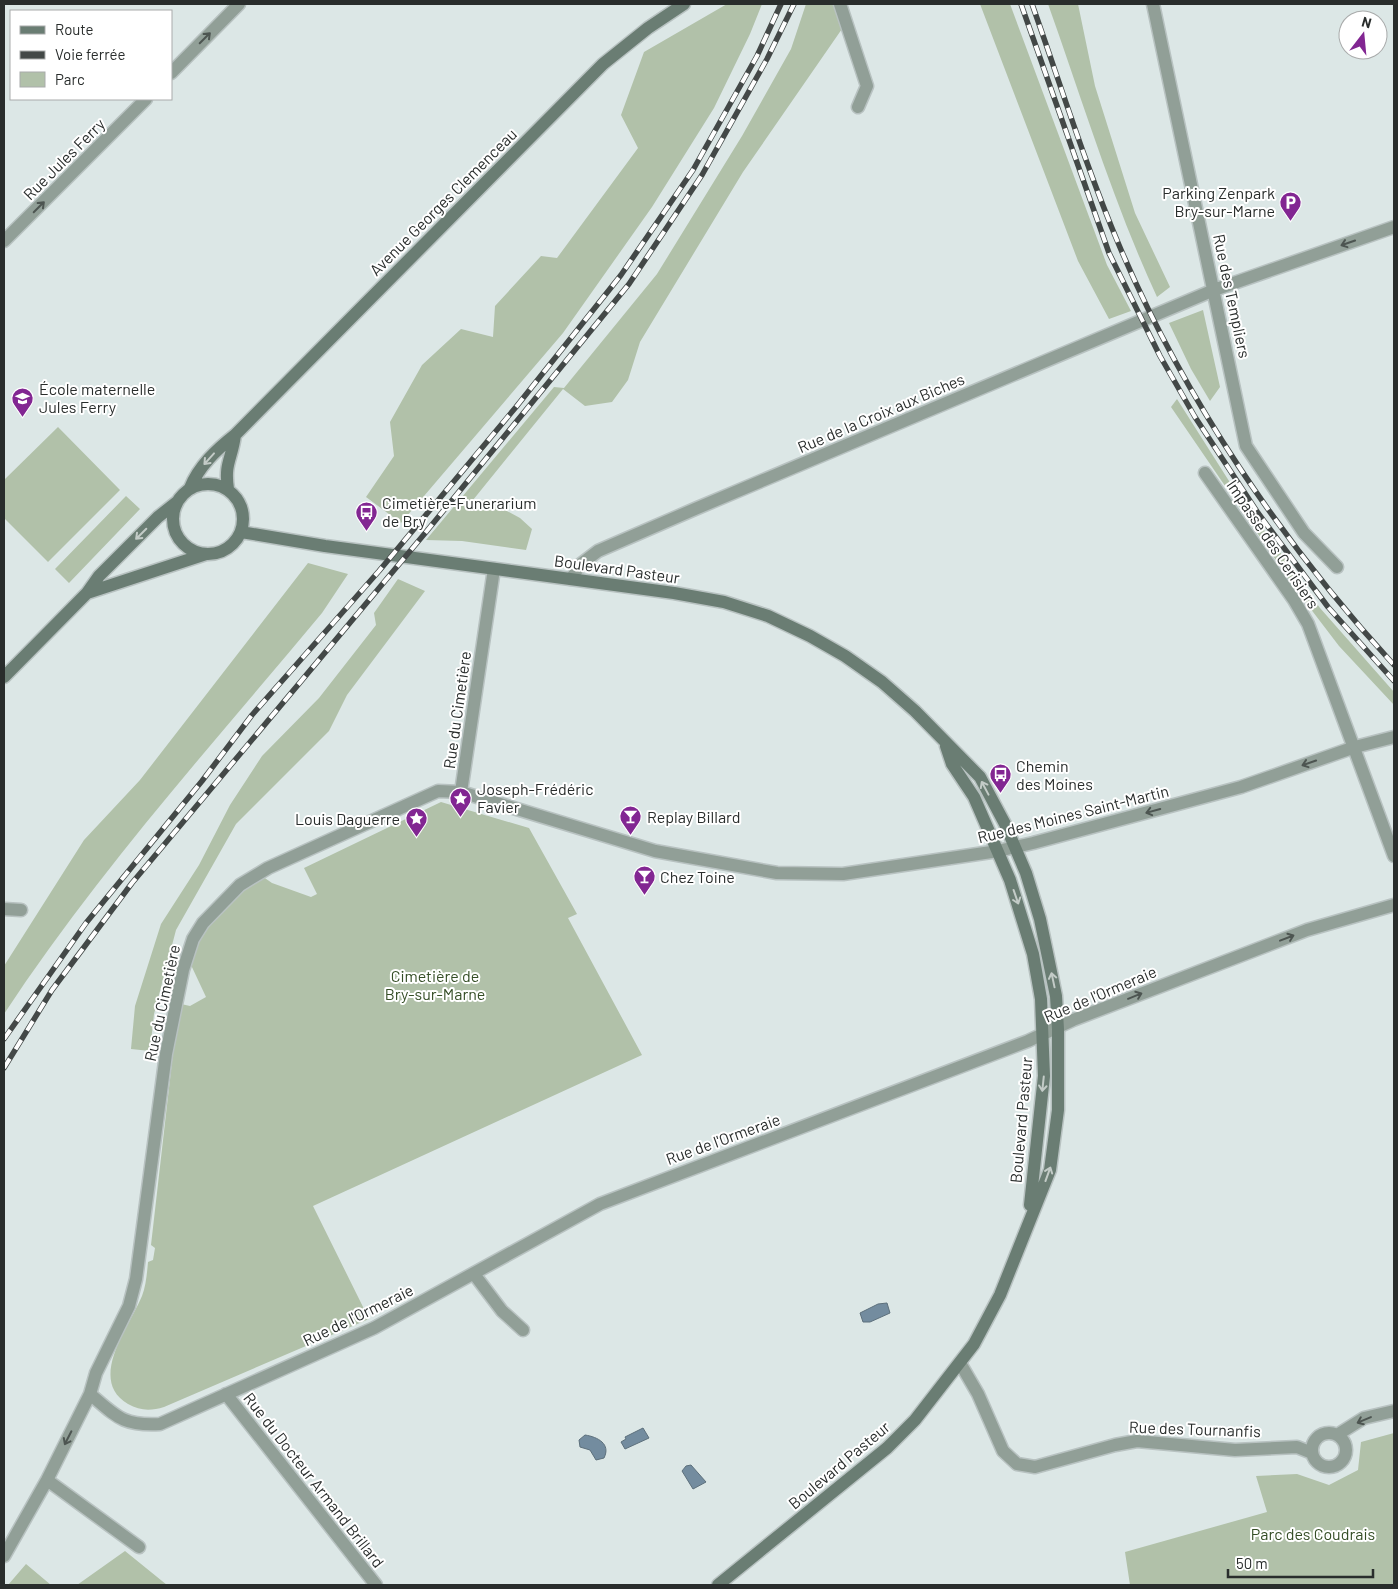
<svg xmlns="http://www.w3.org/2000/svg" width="1398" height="1589" viewBox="0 0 1398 1589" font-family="Barlow,sans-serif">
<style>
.green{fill:#b1c1a9}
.water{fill:#738c9f;stroke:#5d707c}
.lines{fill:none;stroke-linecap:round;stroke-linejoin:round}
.street-casing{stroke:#b8c2c1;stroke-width:15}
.secondary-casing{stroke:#b8c2c1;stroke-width:15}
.street{stroke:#919f97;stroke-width:12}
.secondary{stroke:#6a7d73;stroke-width:12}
.rail-casing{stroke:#434847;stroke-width:5.5}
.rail{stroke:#fff;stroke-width:4;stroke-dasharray:11;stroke-linecap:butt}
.oneway{stroke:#4d5551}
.oneway2{stroke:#c3cbc7}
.labels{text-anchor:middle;stroke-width:4;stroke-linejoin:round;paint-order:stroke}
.street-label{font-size:16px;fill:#292d2c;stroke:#fff}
.poi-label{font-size:16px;fill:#292d2c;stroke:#fff;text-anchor:start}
.park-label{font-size:16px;fill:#344d25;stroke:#fff}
</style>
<rect width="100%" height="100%" fill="#dce7e6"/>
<path class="green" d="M727 4H762L750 34 714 108 652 207 563 333 401 523 366 497 394 456 390 422 422 365 461 329 493 337 495 306 541 256 557 258 638 148 621 115 644 52Z
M806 4H838L844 26 743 172 640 342 628 380 612 402 585 406 563 389 473 500 490 502 520 518 532 529 526 550 462 541 426 540 554 387 564 388 657 274 742 136 791 49Z
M980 4H1010L1107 265 1131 311 1109 319 1078 261Z
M1048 4H1078L1095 86 1135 213 1170 287 1157 297C1113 202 1083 102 1048 4Z
M1203 310 1220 387 1210 401 1191 369 1169 323Z
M1177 399 1229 481 1320 608 1394 692V705L1339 646 1297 591 1171 407Z
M58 427 120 490 48 562 4 518V480Z
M126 496 140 509 69 583 55 569Z
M308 563 348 574 322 613C213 744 98 871 4 1014V966L84 840 140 780Z
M398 579 425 591 347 695 329 731 236 824 176 930 154 1014 150 1051 131 1049 135 1006 161 924 199 865 230 805 262 756 319 698 376 625 374 613Z
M441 802 529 828 577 914 568 918 642 1055 313 1206 369 1319 164 1407C151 1411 140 1411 128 1404 87 1380 129 1327 142 1296 146 1286 147 1273 148 1262L153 1260 155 1248 151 1245 173 1053 181 1004 190 1006 206 997 191 965 200 934 259 874 272 883 311 897 317 894 304 868Z
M1394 1433V1585H1130L1125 1552 1267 1512 1256 1476 1297 1474 1329 1485 1358 1470 1361 1442Z
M125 1551 167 1585H77Z
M26 1564 51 1585H8Z"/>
<path class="water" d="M887 1303 890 1313 870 1322H863L860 1313 878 1304Z
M643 1428 649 1438 625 1449 621 1442 626 1439 625 1437Z
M585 1435C598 1437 611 1444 604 1458L596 1460 590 1450 580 1447 579 1440Z
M691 1465 706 1482 693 1489 682 1471 686 1466Z"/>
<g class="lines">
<defs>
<path id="street" d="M840 4 867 86 858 107
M1153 4 1246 446 1304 533 1337 567
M171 73 239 4
M4 241 146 99
M1205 473 1294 600 1308 624 1394 856
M571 579 581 564 598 551 695 509 1214 290 1394 227
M461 792 494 569
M4 909 21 910
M474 1274 502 1311 523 1330
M960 1363 978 1394 1003 1451 1017 1464 1035 1467 1115 1445 1137 1441 1235 1450 1297 1447 1312 1453
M90 1394C117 1417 123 1426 160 1424L374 1328 600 1204 1028 1041 1073 1020 1307 930 1394 905
M226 1394 376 1585
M1312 1450a17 17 0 1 1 34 0a17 17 0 1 1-34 0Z
M1337 1435 1364 1418 1394 1411
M47 1480 139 1547
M4 1556 47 1480 90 1394 96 1373 129 1306 136 1279 166 1054 183 970 193 939 203 923 240 885 268 868 438 791 461 792 655 851 777 873 843 874 998 851 1033 843 1241 787 1355 747 1394 737"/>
<path id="secondary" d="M173 519a35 35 0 1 1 70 0a35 35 0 1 1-70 0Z
M190 488C199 466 216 450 235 435L603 64 648 28 684 4
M228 489C224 463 232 459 235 435
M241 532 325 546 674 593 724 602 768 616 810 636 845 656 882 682 915 711 980 777 1005 824 1026 873 1040 919 1049 962 1056 996 1058 1029V1110L1050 1170 1000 1295 974 1344 915 1420 887 1448 718 1585
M87 593 206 554
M4 677 87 593 99 576 158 517 177 502
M946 746 952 764 974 797 1010 880 1033 954 1041 999 1044 1076 1030 1205"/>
</defs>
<use href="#street" class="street-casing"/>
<use href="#secondary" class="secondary-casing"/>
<use href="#street" class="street"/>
<use href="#secondary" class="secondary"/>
<defs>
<path id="rail" d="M1021 4 1109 253 1160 356 1195 417 1258 513 1328 607 1394 681
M1032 4C1060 83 1086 167 1119 245 1183 397 1283 544 1394 665
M4 1039 86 923 202 781 252 715 379 571 516 407 621 275 693 170 757 56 781 4
M4 1068 52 990 132 883 426 532 629 284 702 175 767 59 794 4"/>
</defs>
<use href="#rail" class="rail-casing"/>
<use href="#rail" class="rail"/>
</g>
<defs><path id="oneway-shaft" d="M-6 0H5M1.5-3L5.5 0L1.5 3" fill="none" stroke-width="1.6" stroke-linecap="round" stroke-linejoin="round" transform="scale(1.25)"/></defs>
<g class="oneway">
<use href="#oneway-shaft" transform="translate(205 38) rotate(-45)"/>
<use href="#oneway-shaft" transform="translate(39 207) rotate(-45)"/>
<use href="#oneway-shaft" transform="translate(1348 243) rotate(161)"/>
<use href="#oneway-shaft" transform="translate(1309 763) rotate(161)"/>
<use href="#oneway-shaft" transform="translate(1153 811) rotate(165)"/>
<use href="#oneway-shaft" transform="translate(1287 938) rotate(-21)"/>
<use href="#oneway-shaft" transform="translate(1135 996) rotate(-22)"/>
<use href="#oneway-shaft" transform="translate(1364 1420) rotate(157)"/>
<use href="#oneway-shaft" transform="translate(68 1438) rotate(117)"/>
</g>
<g class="oneway2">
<use href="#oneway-shaft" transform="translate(209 459) rotate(132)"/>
<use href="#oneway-shaft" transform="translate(141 534) rotate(135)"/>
<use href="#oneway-shaft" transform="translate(985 788) rotate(-118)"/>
<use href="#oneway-shaft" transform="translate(1016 897) rotate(71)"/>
<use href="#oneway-shaft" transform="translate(1053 980) rotate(-102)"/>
<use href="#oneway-shaft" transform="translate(1043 1084) rotate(96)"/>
<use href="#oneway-shaft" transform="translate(1048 1174) rotate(-70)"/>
</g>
<defs>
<symbol id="parking-pin" viewBox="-11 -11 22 30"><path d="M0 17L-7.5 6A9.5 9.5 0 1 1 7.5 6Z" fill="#822692" stroke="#fff"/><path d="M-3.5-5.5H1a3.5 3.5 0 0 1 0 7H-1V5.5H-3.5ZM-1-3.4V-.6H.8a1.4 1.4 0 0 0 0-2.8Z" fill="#fff"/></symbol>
<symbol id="school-pin" viewBox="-11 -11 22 30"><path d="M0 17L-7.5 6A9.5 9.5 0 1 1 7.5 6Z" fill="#822692" stroke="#fff"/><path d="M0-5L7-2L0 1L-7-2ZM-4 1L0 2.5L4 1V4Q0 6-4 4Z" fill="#fff"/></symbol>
<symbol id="bus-pin" viewBox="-11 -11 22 30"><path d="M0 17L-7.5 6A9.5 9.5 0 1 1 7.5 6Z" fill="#822692" stroke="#fff"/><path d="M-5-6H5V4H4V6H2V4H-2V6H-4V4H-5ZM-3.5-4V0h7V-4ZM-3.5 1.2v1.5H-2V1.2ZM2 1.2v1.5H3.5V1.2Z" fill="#fff"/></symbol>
<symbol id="sight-pin" viewBox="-11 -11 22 30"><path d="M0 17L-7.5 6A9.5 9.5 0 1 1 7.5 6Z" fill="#822692" stroke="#fff"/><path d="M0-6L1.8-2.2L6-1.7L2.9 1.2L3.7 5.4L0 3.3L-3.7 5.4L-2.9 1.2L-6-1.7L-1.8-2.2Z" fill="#fff"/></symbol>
<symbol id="bar-pin" viewBox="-11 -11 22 30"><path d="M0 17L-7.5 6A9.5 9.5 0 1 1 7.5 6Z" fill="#822692" stroke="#fff"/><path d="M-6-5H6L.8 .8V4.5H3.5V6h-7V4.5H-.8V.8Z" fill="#fff"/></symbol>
</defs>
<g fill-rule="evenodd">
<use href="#parking-pin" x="1278" y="190" width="25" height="34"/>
<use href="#school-pin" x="10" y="386" width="25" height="34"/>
<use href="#bus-pin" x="354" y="500" width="25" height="34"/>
<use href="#bus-pin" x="988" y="762" width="25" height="34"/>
<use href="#sight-pin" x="448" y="786" width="25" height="34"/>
<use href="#bar-pin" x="618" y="804" width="25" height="34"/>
<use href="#sight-pin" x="404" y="806" width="25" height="34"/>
<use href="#bar-pin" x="632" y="864" width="25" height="34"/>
</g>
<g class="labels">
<g class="street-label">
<text transform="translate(64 159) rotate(-45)" y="6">Rue Jules Ferry</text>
<text transform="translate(443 202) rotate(-45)" y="6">Avenue Georges Clemenceau</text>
<text transform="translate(1232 296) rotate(78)" y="6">Rue des Templiers</text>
<text transform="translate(881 413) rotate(-23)" y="6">Rue de la Croix aux Biches</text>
<text transform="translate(1273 544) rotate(56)" y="6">Impasse des Cerisiers</text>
<text transform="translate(617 569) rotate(8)" y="6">Boulevard Pasteur</text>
<text transform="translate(457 710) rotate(-82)" y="6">Rue du Cimetière</text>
<text transform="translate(1073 814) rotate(-14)" y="6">Rue des Moines Saint-Martin</text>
<text transform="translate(1100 994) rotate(-23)" y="6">Rue de l'Ormeraie</text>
<text transform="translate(162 1003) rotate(-78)" y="6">Rue du Cimetière</text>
<text transform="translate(1021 1120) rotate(-85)" y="6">Boulevard Pasteur</text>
<text transform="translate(723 1139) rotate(-20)" y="6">Rue de l'Ormeraie</text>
<text transform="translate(358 1315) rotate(-26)" y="6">Rue de l'Ormeraie</text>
<text transform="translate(1195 1429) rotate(2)" y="6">Rue des Tournanfis</text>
<text transform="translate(839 1465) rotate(-40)" y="6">Boulevard Pasteur</text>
<text transform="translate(314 1480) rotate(52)" y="6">Rue du Docteur Armand Brillard</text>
</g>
<g class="poi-label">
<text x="1275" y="199" text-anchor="end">Parking Zenpark<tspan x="1275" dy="18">Bry-sur-Marne</tspan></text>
<text x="39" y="395">École maternelle<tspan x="39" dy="18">Jules Ferry</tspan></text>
<text x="382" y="509">Cimetière-Funerarium<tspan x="382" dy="18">de Bry</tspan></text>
<text x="1016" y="772">Chemin<tspan x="1016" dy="18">des Moines</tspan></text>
<text x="477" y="795">Joseph-Frédéric<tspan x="477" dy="18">Favier</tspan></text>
<text x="647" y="823">Replay Billard</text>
<text x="400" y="825" text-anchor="end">Louis Daguerre</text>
<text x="660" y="883">Chez Toine</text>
</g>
<g class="park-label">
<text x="435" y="982">Cimetière de<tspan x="435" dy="18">Bry-sur-Marne</tspan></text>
<text x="1313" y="1540">Parc des Coudrais</text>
</g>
</g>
<rect width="1398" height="1589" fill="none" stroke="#292d2c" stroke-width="10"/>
<rect x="10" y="10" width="162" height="90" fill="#ffffff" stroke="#a9abab"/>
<rect x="20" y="26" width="25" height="8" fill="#6a7d73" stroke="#a9abab"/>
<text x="55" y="35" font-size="15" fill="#292d2c">Route</text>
<rect x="20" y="51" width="25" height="8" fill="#434847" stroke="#a9abab"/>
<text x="55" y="60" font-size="15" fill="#292d2c">Voie ferrée</text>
<rect x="20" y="72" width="25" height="15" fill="#b1c1a9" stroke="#a9abab"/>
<text x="55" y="85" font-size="15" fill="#292d2c">Parc</text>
<g transform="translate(1363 35) rotate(16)"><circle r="24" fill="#ffffff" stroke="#a9abab"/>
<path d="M0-4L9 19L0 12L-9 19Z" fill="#822692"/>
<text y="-8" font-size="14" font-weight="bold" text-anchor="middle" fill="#292d2c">N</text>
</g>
<path d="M1228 1569v8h145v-8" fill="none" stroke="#292d2c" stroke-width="2.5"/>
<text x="1236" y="1569" font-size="15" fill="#292d2c" stroke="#ffffff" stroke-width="4" paint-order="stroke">50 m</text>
</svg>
